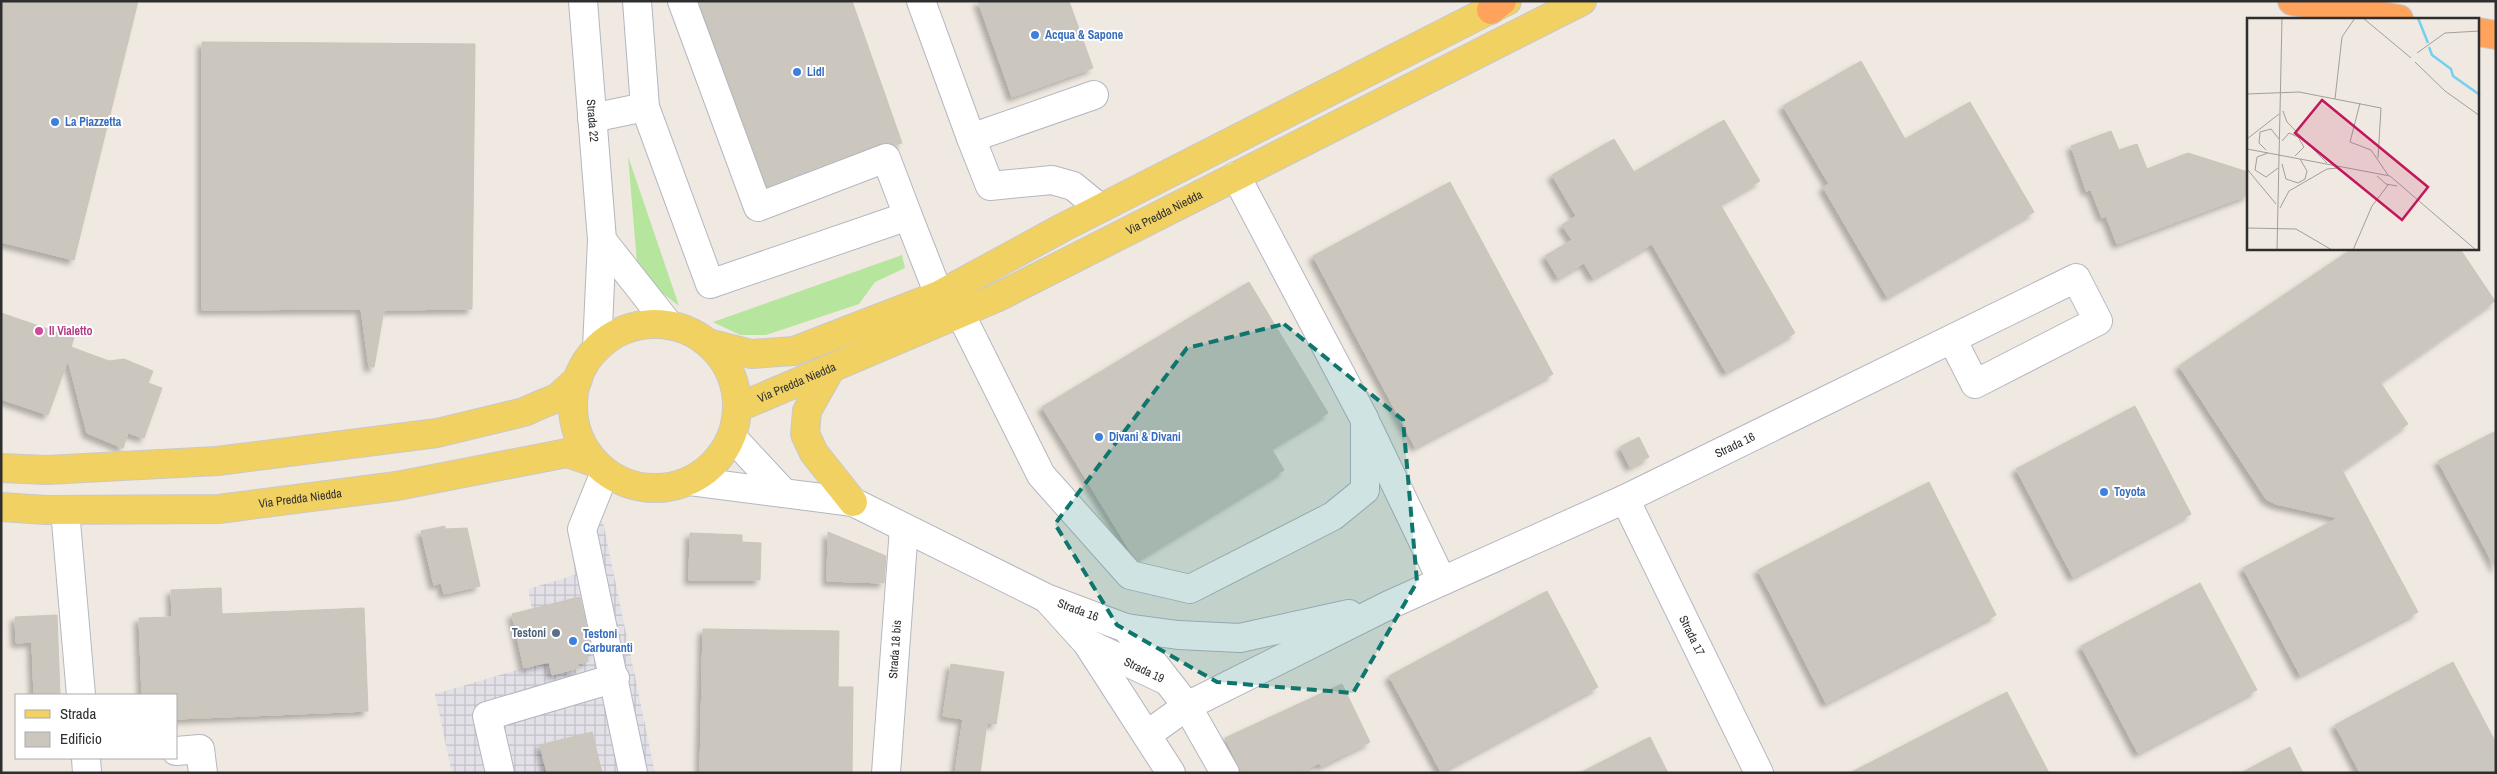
<svg xmlns="http://www.w3.org/2000/svg" width="2497" height="774" viewBox="0 0 2497 774" font-family="'Archivo Narrow',sans-serif">
<style>
.industrial{fill:url(#industrial-grid)}
.grass{fill:#b6e59e}
.building{fill:#cbc7bf;stroke:#cbc5ba;filter:url(#shadow)}
.lines{fill:none;stroke-linecap:round;stroke-linejoin:round}
.minor-casing{stroke:#b4b7c1;stroke-width:30}
.major-casing{stroke:#c9c9c9;stroke-width:30}
.highway-casing{stroke:#c9c9c9;stroke-width:30}
.minor{stroke:#fff;stroke-width:28}
.major{stroke:#f2d163;stroke-width:28}
.highway{stroke:#ffa35c;stroke-width:28}
.marked{fill:#0f766e;fill-opacity:0.2;stroke:#0f766e;stroke-width:4;stroke-dasharray:10 6;stroke-linejoin:round}
.shop-dot{fill:#3f7fe0;stroke:#fff;stroke-width:2}
.hotel-dot{fill:#d1479c;stroke:#fff;stroke-width:2}
.service-dot{fill:#5c6f8a;stroke:#fff;stroke-width:2}
.labels{text-anchor:middle;stroke-width:4;stroke-linejoin:round;paint-order:stroke}
.shop-label{font-size:12px;font-weight:bold;fill:#366cbe;stroke:#fff;text-anchor:start}
.street-label{font-size:12px;fill:#2e2e2e;stroke:#fff}
.hotel-label{font-size:12px;font-weight:bold;fill:#b23c85;stroke:#fff;text-anchor:start}
.service-label{font-size:12px;font-weight:bold;fill:#4e5e75;stroke:#fff;text-anchor:end}
.inset-river{fill:none;stroke:#75cff0;stroke-width:2.5}
.inset-road{fill:none;stroke:#a29e99;stroke-width:1}
.view{fill:#c2185b;fill-opacity:0.15;stroke:#c2185b;stroke-width:2.5}
.inset-edge{fill:none;stroke:#2e2e2e;stroke-width:2.5}
</style>
<defs>
<pattern id="industrial-grid" width="8" height="8" patternUnits="userSpaceOnUse" patternTransform="scale(1.25)"><rect width="8" height="8" fill="#e3e1e8"/><path d="M0 4h8M4 0v8" fill="none" stroke="#c3c1c7"/></pattern>
<filter id="shadow"><feDropShadow dx="-4.5" dy="4.5" stdDeviation="2.5" flood-color="#0004"/></filter>
</defs>
<rect width="100%" height="100%" fill="#efe9e1"/>
<path class="industrial" d="M603 522 655 773H452L435 694 524 668 512 614 532 609 528 589 575 575 571 532Z"/>
<path class="grass" d="M628 156 679 306 652 285 637 263Z
M902 255 905 268 875 282 859 304 766 335H740L713 322Z"/>
<path class="building" d="M1 1H138L74 260 1 242Z
M699 1H852L902 143 895 145 888 143H880L767 187Z
M978 1H1069L1093 68 1012 97Z
M202 42 475 44 472 309 384 310 374 367H369L361 309 202 310Z
M1861 61 1905 139 1970 102 2034 212 1887 297 1823 187 1829 184 1783 106Z
M1724 120 1760 181 1720 204 1795 333 1726 372 1652 244 1593 278 1584 263 1558 278 1545 256 1572 240 1562 225 1576 216 1552 175 1614 139 1634 172Z
M2111 131 2119 150 2137 144 2147 169 2188 153 2248 172V195L2117 244 2106 216 2102 218 2091 190 2086 191 2071 146Z
M1450 182 1553 374 1415 447 1313 256Z
M2352 249H2460L2495 301 2380 382 2408 424 2342 470 2418 612 2300 675 2243 568 2338 518 2276 504 2266 499 2179 366Z
M1249 282 1328 413 1271 448 1284 470 1137 560 1130 551 1042 407Z
M1 313 74 338 71 347 109 361 124 359 153 371 148 383 162 388 144 438 128 433 123 448 87 433 68 360 48 415 1 399Z
M2135 406 2191 514 2073 577 2016 469Z
M2496 431V569L2438 461Z
M1639 437 1649 457 1630 467 1620 447Z
M1929 482 1996 615 1826 703 1758 570Z
M445 526V529L467 528 480 586 444 594 441 583 434 585 421 531Z
M828 532 886 556 884 583 827 581Z
M690 533 742 535V542L761 543 760 580H689Z
M2200 583 2257 690 2138 753 2081 646Z
M221 588 222 614 364 608 368 711 176 719V695H142L139 618 172 617 171 590Z
M1547 591 1598 687 1441 772 1389 676Z
M580 597 592 653 587 655 588 661 578 664 579 668 552 675 549 662 524 668 512 614Z
M57 615 60 695H34L32 642 16 643 15 617Z
M703 629 839 631 838 687H853L852 773H700Z
M2453 662 2496 743V773H2360L2335 725Z
M951 664 1004 672 996 724 987 723 980 773H955L963 719 943 716Z
M1342 684 1370 742 1321 766 1319 763 1300 773H1242L1225 738Z
M2007 692 2049 773H1850Z
M592 732 602 773H547L540 745Z
M1650 737 1668 773H1580Z
M2290 747 2303 773H2241Z"/>
<g class="lines">
<defs>
<g id="minor">
<path id="s1" d="M583 1 602 240 597 348"/>
<path d="M637 1 645 107 710 284 908 216 939 295"/>
<path d="M682 1 758 207 886 158 908 216"/>
<path d="M921 1 971 138 1094 95"/>
<path d="M592 118 645 107"/>
<path d="M971 138 990 186 1052 180 1073 186 1100 208"/>
<path d="M602 240 669 325"/>
<path d="M960 313 1041 475 1130 575 1190 589 1333 516 1365 490V420L1236 176"/>
<path d="M1368 427 1442 581"/>
<path d="M732 437 784 493"/>
<path d="M605 472 582 529 633 773"/>
<path id="s2" d="M690 481 853 502 1046 598 1126 628 1178 635 1240 638 1349 614"/>
<path id="s3" d="M1625 499 1759 773"/>
<path d="M65 510 81 695"/>
<path d="M1049 601 1087 643 1171 773"/>
<path d="M1126 628 1187 706 1225 773"/>
<path id="s4" d="M1089 644 1163 679"/>
<path id="s5" d="M1148 734 1187 706 1389 605 1625 499 2076 278 2098 321 1975 384 1952 339"/>
<path d="M176 751 200 749 203 773"/>
<path d="M86 758 87 773"/>
<path d="M500 773 487 716 615 678"/>
<path id="s6" d="M886 773 904 528"/>
</g>
<g id="major">
<circle cx="655" cy="406" r="82"/>
<path d="M708 343 751 354 794 351 939 295 1062 228 1507 1"/>
<path d="M830 370 807 411 805 434 814 453 853 502"/>
<path id="s7" d="M737 408 996 298 1582 1"/>
<path d="M1 468 47 470 217 461 437 433 524 412 542 404 557 398 578 379"/>
<path id="s8" d="M1 507 46 510 219 509 397 486 567 453 594 462"/>
</g>
<path id="highway" d="M2292 1 2399 19
M1491 10 1502 1
M2478 32 2496 35"/>
</defs>
<use href="#minor" class="minor-casing"/>
<use href="#major" class="major-casing"/>
<use href="#highway" class="highway-casing"/>
<use href="#minor" class="minor"/>
<use href="#major" class="major"/>
<use href="#highway" class="highway"/>
</g>
<path class="marked" d="M1284 324 1403 420 1417 582 1353 693 1217 682 1117 625 1055 524 1187 348Z"/>
<g class="shop-dot">
<circle cx="1035" cy="35" r="5"/>
<circle cx="797" cy="72" r="5"/>
<circle cx="55" cy="122" r="5"/>
<circle cx="1099" cy="437" r="5"/>
<circle cx="2104" cy="492" r="5"/>
<circle cx="573" cy="641" r="5"/>
</g>
<circle class="hotel-dot" cx="39" cy="331" r="5"/>
<circle class="service-dot" cx="556" cy="633" r="5"/>
<g class="labels">
<g class="shop-label">
<text x="1045" y="39">Acqua &amp; Sapone</text>
<text x="807" y="76">Lidl</text>
<text x="65" y="126">La Piazzetta</text>
<text x="1109" y="441">Divani &amp; Divani</text>
<text x="2114" y="496">Toyota</text>
<text x="583" y="638">Testoni<tspan x="583" dy="14">Carburanti</tspan></text>
</g>
<g class="street-label">
<text dy="4" stroke="none"><textPath href="#s1" startOffset="120">Strada 22</textPath></text>
<text dy="4" stroke="none"><textPath href="#s7" startOffset="470">Via Predda Niedda</textPath></text>
<text dy="4" stroke="none"><textPath href="#s7" startOffset="65">Via Predda Niedda</textPath></text>
<text dy="4" stroke="none"><textPath href="#s5" startOffset="655">Strada 16</textPath></text>
<text dy="4" stroke="none"><textPath href="#s8" startOffset="300">Via Predda Niedda</textPath></text>
<text dy="4" stroke="none"><textPath href="#s2" startOffset="414">Strada 16</textPath></text>
<text dy="4" stroke="none"><textPath href="#s3" startOffset="152">Strada 17</textPath></text>
<text dy="4" stroke="none"><textPath href="#s6" startOffset="124">Strada 18 bis</textPath></text>
<text dy="4" stroke="none"><textPath href="#s4" startOffset="61">Strada 19</textPath></text>
</g>
<g class="hotel-label">
<text x="49" y="335">Il Vialetto</text>
</g>
<g class="service-label">
<text x="546" y="637">Testoni</text>
</g>
</g>
<g transform="translate(2247 18)">
<rect width="232" height="232" fill="#efe9e1"/>
<path class="inset-river" d="M171 0 181 25M182 29 185 37 204 51 206 58 233 77"/>
<path class="inset-road" d="M116 0 164 40M170 35 198 15 233 13M168 44 198 73 233 98M0 76 52 74 134 90 131 140M88 81 95 19 108 0M113 85 103 124 124 132 141 157M36 93 40 104 80 145M0 121 32 96M35 123 42 115 51 119 57 129 48 138M0 131 143 158 229 232M19 132 12 125 13 114 24 111 32 121M21 135 10 139 8 152 19 159 31 150M35 146 39 161 51 165 58 161 60 153 53 141M0 151 29 186M130 158 139 166 150 168M33 190 42 173 80 151 91 150M0 210 49 211 85 232M30 232 35 0M106 232 125 188 141 167"/>
<path class="view" d="M75 82 181 169 155 202 48 115Z"/>
<rect width="232" height="232" class="inset-edge"/>
</g>
<rect width="2497" height="774" fill="none" stroke="#2e2e2e" stroke-width="5"/>
<rect x="15" y="694" width="162" height="65" fill="#ffffff" stroke="#ababab"/>
<rect x="25" y="710" width="25" height="8" fill="#f2d163" stroke="#ababab"/>
<text x="60" y="719" font-size="15" fill="#2e2e2e">Strada</text>
<rect x="25" y="732" width="25" height="15" fill="#cbc7bf" stroke="#ababab"/>
<text x="60" y="744" font-size="15" fill="#2e2e2e">Edificio</text>
</svg>
